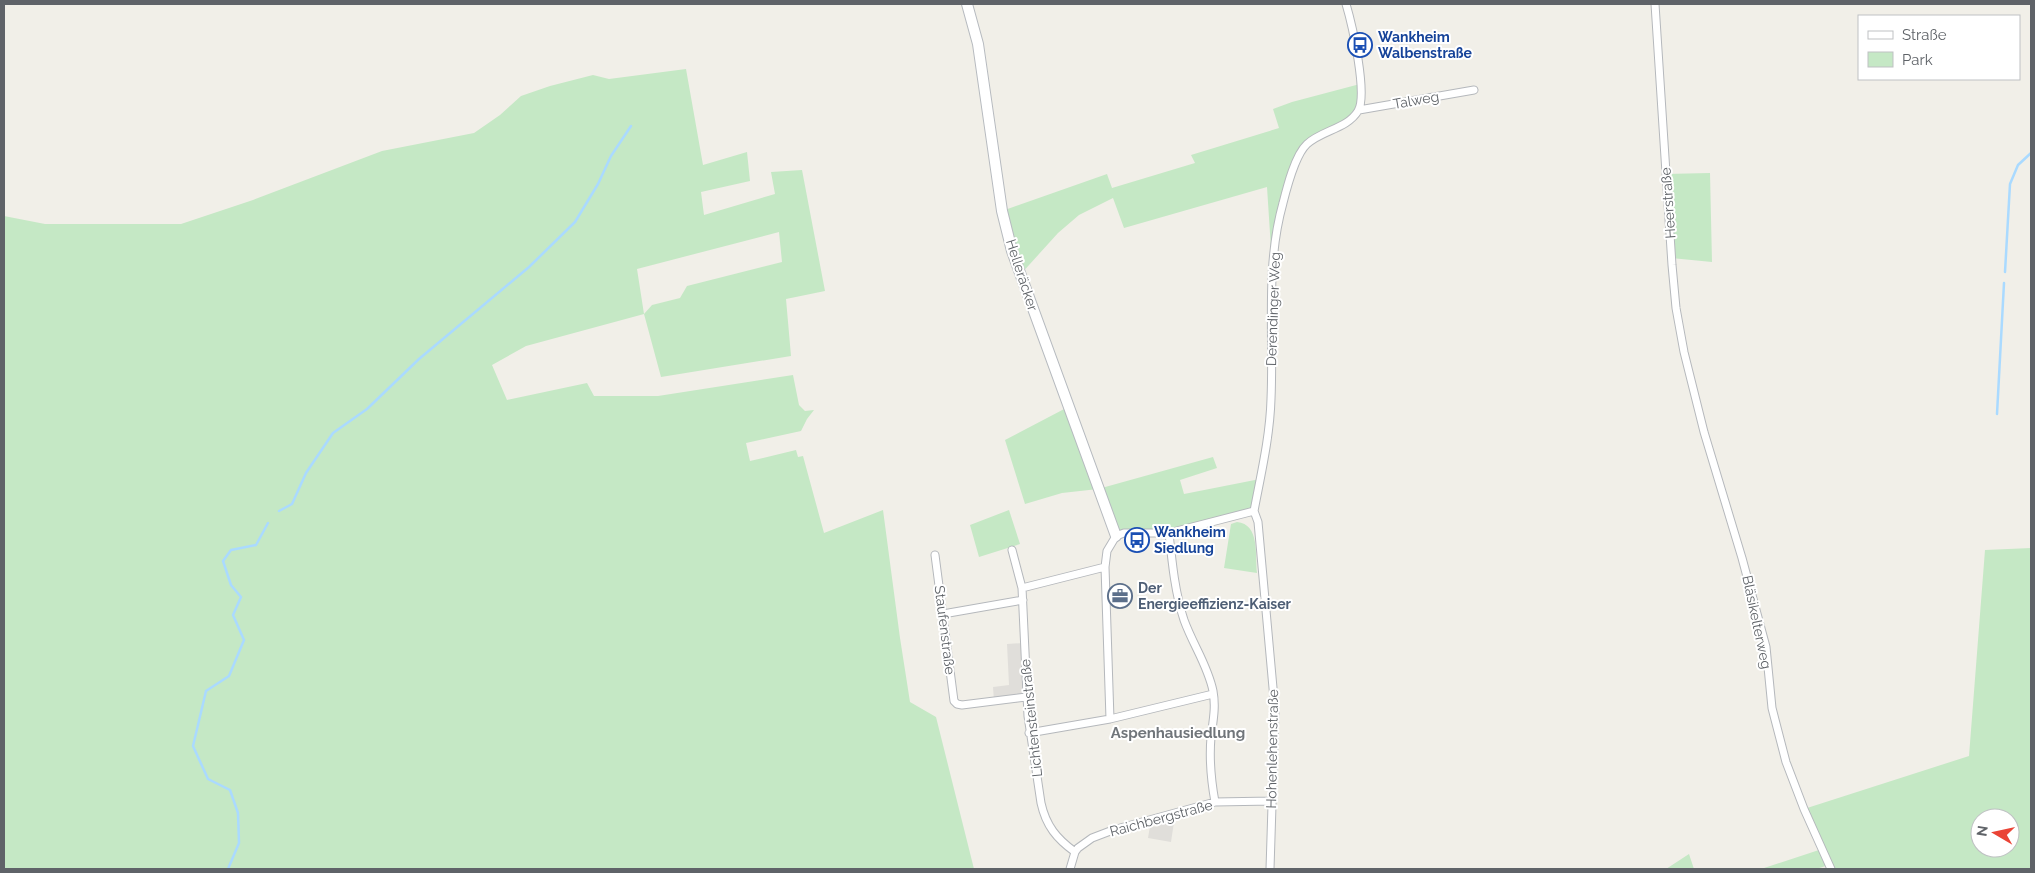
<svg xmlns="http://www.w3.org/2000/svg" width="2035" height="873" viewBox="0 0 2035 873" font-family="Raleway,sans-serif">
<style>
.industrial{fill:#e0deda}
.green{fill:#c5e8c5;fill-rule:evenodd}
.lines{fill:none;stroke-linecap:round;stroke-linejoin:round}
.stream{stroke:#aadaff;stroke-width:2.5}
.street-casing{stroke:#b5b8bc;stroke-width:9}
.secondary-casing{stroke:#b6babf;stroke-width:12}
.street{stroke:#fff;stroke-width:7}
.secondary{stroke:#fff;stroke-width:10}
.labels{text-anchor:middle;stroke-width:4;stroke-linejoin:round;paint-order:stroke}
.transit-label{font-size:14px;font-weight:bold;fill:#164399;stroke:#fff;text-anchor:start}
.street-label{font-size:14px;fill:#5f6368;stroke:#fff}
.service-label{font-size:14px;font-weight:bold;fill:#4e5e75;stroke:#fff;text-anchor:start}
.neighbourhood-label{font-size:15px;font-weight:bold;fill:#70757a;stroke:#fff}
</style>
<rect width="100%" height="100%" fill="#f1efe8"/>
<path class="industrial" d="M1024 643 1026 697 994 701 993 687 1009 685 1007 644Z
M1167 821 1174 822 1171 842 1148 838 1150 826 1157 827 1158 823Z"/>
<path class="green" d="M686 69 703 165 747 152 750 181 701 192 704 215 775 194 771 172 802 170 825 291 786 299 791 356 661 377 644 314 526 346 492 365 507 400 587 383 594 396H658L793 375 799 405 805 411 814 410 807 419 801 431 746 443 750 461 796 450 798 457 803 456 824 533 883 510 900 638 910 702 936 717 974 869H4V216L45 224H181L253 200 382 151 474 133 500 115 521 96 550 86 593 75 609 79ZM779 232 782 262 687 286 680 298 652 305 644 314 637 269Z
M1360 84C1366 129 1332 122 1308 144 1292 158 1278 239 1272 264L1267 187 1124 228 1113 198 1079 215 1058 233 1020 275 1002 211 1107 174 1112 188 1195 163 1191 155 1279 128 1273 109 1292 102Z
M1710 173 1712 262 1671 258 1665 174Z
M1068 407 1098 489 1213 457 1217 468 1180 480 1184 494 1260 479 1254 511 1169 533 1116 536 1098 489 1062 493 1025 504 1005 440Z
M1009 510 1020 544 979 557 970 525Z
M1237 522C1260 524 1255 555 1257 573L1224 568 1231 524Z
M2031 548V869H1831L1829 865 1816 869H1761L1822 849 1804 809 1969 756 1985 550ZM1980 818H2010V848H1980Z
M1689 854 1694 869H1666Z"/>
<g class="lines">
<path class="stream" d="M2005 272 2010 184 2018 165 2031 153
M1997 414 2004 283
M279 511 292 504 306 473 333 433 367 409 419 359 529 267 575 222 598 184 611 156 631 126
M228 869 239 843 238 813 230 790 208 779 193 746 206 691 229 676 244 640 233 615 241 597 231 585 223 561 231 550 256 545 268 523"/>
<defs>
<path id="street" d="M1655 4 1672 265 1676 308 1684 352 1704 432 1742 558 1766 647 1772 708 1786 762 1804 809 1831 869
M1359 110 1474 90
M1254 511C1261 474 1270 436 1271 399 1274 333 1265 267 1283 203 1287 187 1295 155 1307 144 1322 130 1347 129 1358 111 1368 95 1352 24 1346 4
M1254 511 1258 522 1275 710 1270 869
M1169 533C1172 562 1175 593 1184 620 1193 645 1208 666 1213 691 1216 707 1213 721 1211 737 1209 760 1211 780 1215 802
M1012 550 1022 588 1028 716 1041 803C1046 826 1057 839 1075 852
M935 555 954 701 957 704 962 705 1026 697
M1022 588 1105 567
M943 614 1023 600
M1110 719 1105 567 1107 551 1116 536 1124 533H1169L1254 511
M1029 733 1110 719 1213 694
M1070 869 1075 852 1078 848 1092 838 1113 830 1215 802 1272 801"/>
<path id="secondary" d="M967 4 978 44 1002 211 1012 251 1116 536"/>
</defs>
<use href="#street" class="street-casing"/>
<use href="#secondary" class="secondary-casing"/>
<use href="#street" class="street"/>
<use href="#secondary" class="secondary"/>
</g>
<defs>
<symbol id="bus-ring" viewBox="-11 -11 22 22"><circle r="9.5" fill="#fff" stroke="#1a4fb4" stroke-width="1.5"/><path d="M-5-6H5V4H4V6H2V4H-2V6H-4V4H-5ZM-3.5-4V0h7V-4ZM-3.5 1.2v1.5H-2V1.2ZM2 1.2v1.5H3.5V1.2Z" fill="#1a4fb4"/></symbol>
<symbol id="office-ring" viewBox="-11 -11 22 22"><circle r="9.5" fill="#fff" stroke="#5c6f8a" stroke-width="1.5"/><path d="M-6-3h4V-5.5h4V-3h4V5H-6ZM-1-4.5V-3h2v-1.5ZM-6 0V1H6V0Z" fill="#5c6f8a"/></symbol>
</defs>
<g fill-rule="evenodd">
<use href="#bus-ring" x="1346" y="31" width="28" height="28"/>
<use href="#bus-ring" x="1123" y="526" width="28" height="28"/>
<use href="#office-ring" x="1106" y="582" width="28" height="28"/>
</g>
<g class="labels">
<g class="transit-label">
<text x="1378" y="42">Wankheim<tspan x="1378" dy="16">Walbenstraße</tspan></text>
<text x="1154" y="537">Wankheim<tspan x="1154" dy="16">Siedlung</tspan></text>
</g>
<g class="street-label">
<text transform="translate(1416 100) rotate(-10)" y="5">Talweg</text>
<text transform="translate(1668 203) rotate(-94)" y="5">Heerstraße</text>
<text transform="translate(1022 275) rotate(72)" y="5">Helleräcker</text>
<text transform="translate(1273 309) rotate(-88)" y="5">Derendinger Weg</text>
<text transform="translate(1757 622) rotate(78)" y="5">Bläsikelterweg</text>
<text transform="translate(945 630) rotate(83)" y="5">Staufenstraße</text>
<text transform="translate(1031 718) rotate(-96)" y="5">Lichtensteinstraße</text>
<text transform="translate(1272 749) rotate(-89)" y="5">Hohenlehenstraße</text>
<text transform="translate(1161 818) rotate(-15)" y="5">Raichbergstraße</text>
</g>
<g class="service-label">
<text x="1138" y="593">Der<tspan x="1138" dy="16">Energieeffizienz-Kaiser</tspan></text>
</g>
<g class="neighbourhood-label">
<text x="1178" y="738">Aspenhausiedlung</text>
</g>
</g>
<rect width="2035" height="873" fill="none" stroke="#5f6368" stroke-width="10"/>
<rect x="1858" y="15" width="162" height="65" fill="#ffffff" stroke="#bfc1c3"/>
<rect x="1868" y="31" width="25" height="8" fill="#ffffff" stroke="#bfc1c3"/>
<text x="1902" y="40" font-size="15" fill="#5f6368">Straße</text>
<rect x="1868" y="52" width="25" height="15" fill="#c5e8c5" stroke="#bfc1c3"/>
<text x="1902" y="65" font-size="15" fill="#5f6368">Park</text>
<g transform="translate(1995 833) rotate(279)"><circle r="24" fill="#ffffff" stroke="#bfc1c3"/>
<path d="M0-4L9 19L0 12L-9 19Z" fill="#ea4335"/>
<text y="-8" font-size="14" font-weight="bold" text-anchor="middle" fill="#5f6368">N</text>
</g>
</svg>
